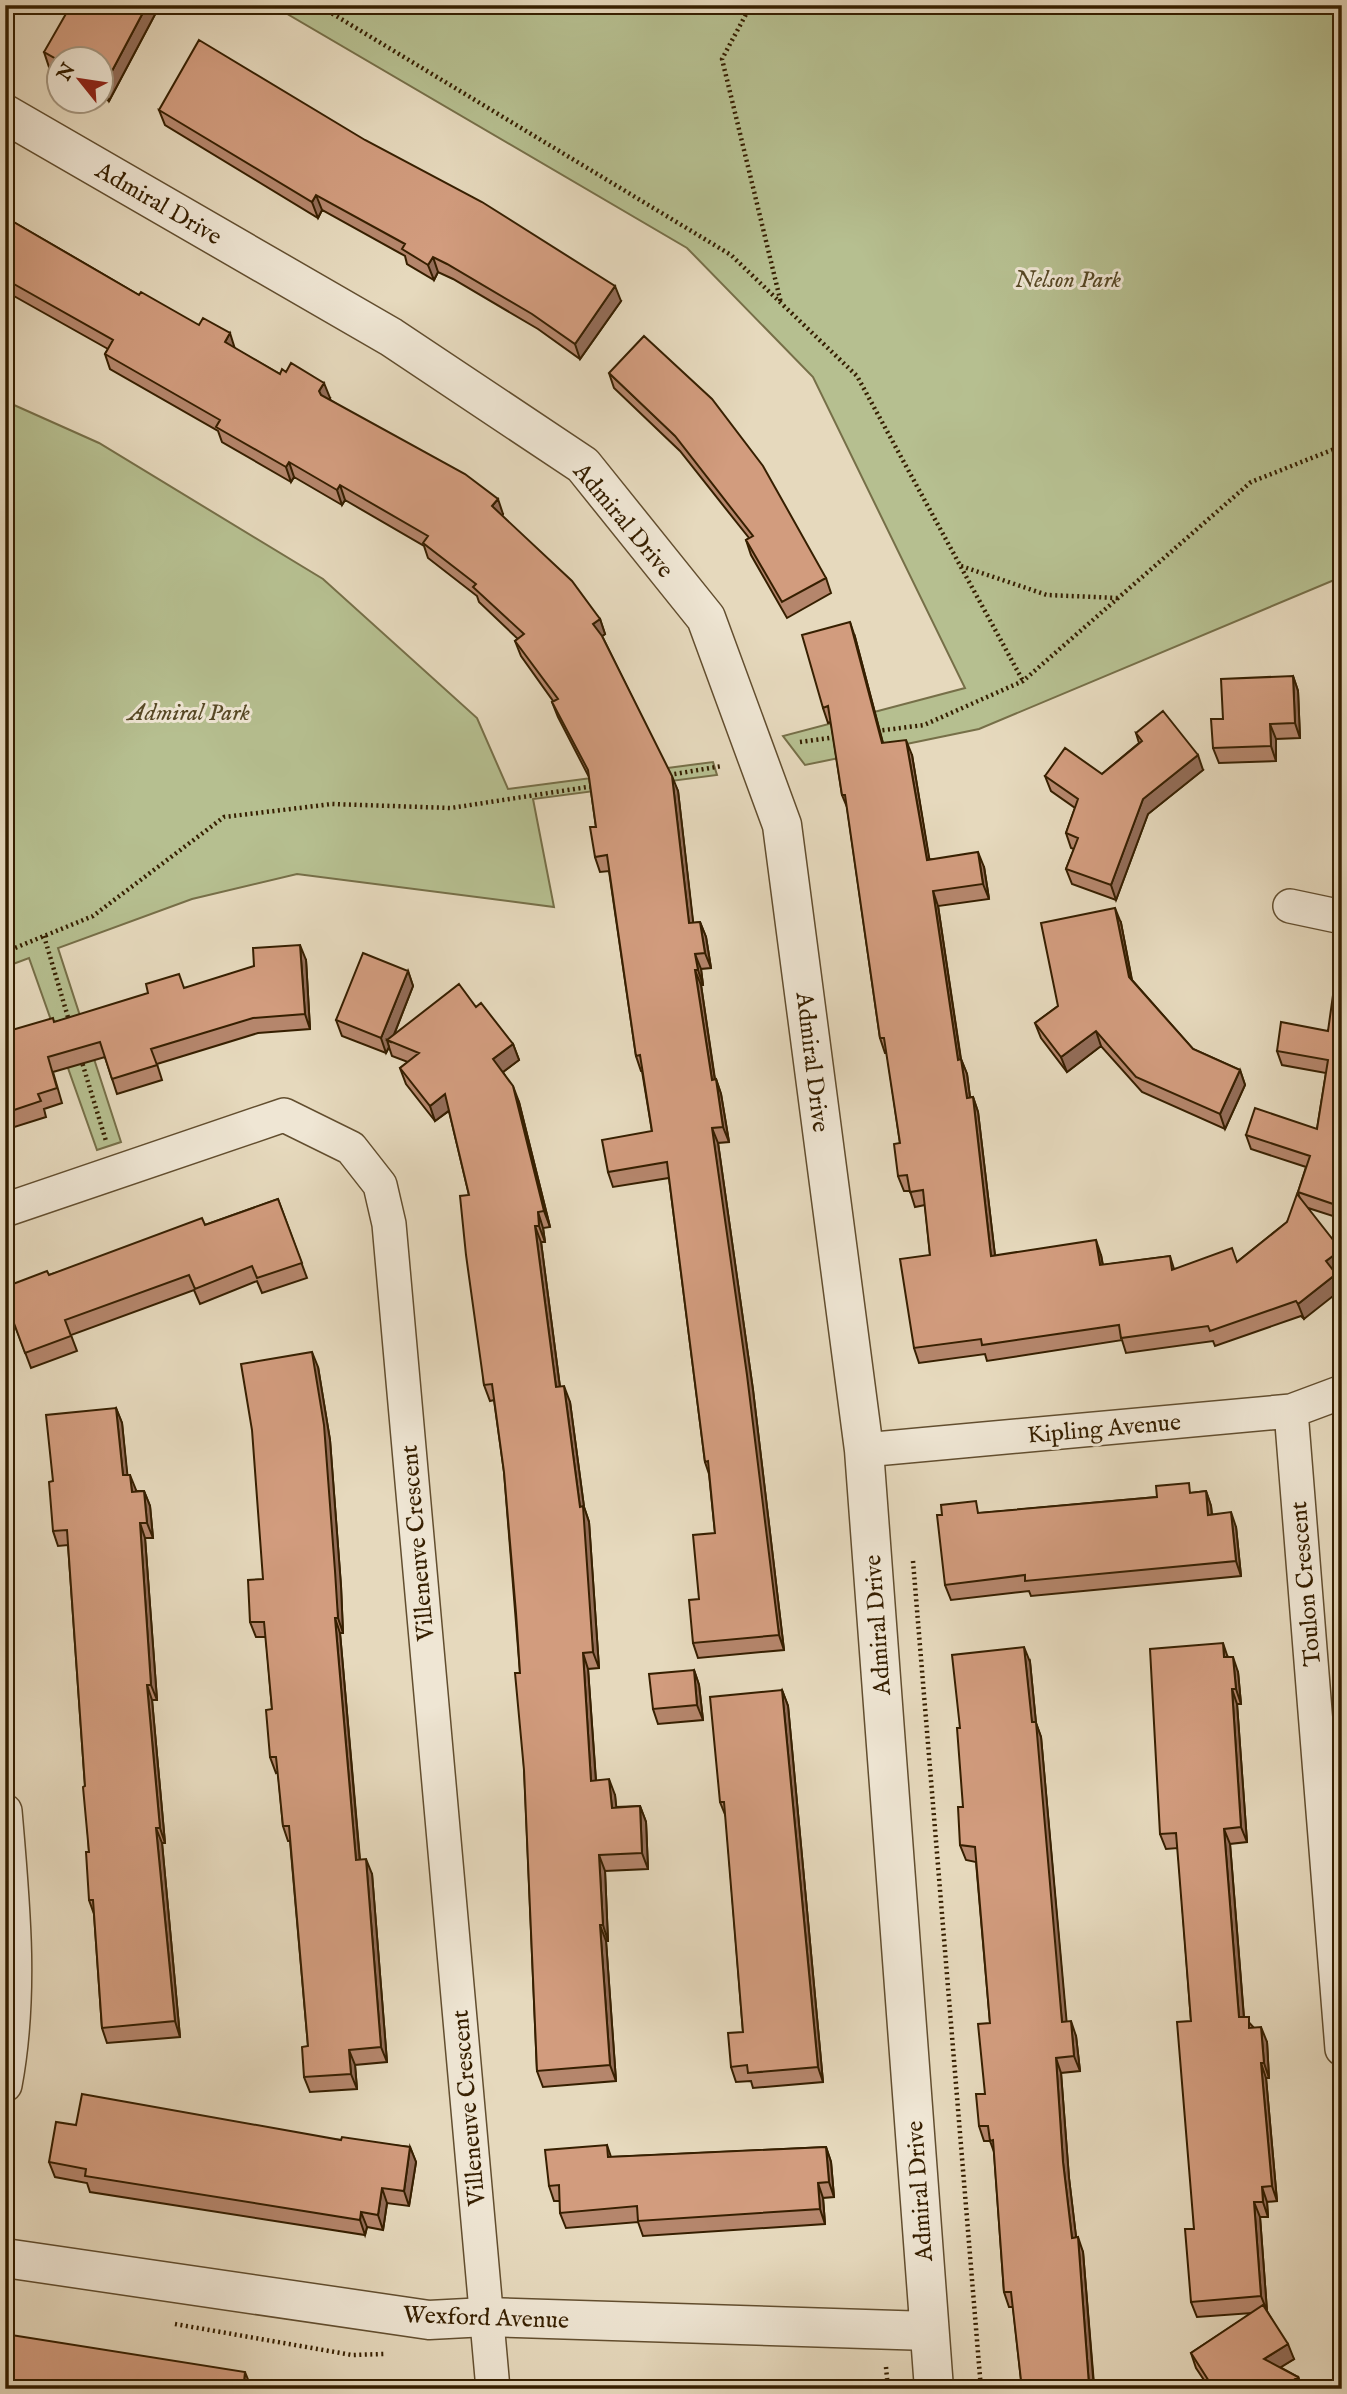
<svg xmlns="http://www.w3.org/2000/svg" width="1347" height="2394" viewBox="0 0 1347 2394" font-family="'IM FELL English',serif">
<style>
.green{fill:#b6bf90;stroke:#766f48;stroke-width:2}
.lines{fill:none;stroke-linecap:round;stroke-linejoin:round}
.minor-casing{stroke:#624e2f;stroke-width:36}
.tertiary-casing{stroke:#624e2f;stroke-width:41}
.path{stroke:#361f00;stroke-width:4.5;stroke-dasharray:2 3.5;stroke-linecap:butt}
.minor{stroke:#efe6d4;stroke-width:33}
.tertiary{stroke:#efe6d4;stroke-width:38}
.wall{fill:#b5866c;stroke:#361f00;stroke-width:2}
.shaded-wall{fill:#936d58;stroke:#361f00;stroke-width:2}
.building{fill:#d29c7e;stroke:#361f00;stroke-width:2}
.labels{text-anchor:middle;stroke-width:6;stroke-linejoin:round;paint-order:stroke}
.street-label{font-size:24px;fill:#361f00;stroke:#efe6d4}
.park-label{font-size:24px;font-style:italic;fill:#564724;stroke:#efe6d4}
</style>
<rect width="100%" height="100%" fill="#e6d9bd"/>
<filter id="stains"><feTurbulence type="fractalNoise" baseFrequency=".00286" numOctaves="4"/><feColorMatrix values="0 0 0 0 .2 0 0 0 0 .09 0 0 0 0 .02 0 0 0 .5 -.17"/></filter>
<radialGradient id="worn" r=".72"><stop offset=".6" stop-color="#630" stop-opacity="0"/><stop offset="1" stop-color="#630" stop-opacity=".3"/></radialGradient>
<path class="green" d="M272 5H1342V561L1339 578 979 729 805 765 783 736 965 688 813 377 687 248Z
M5 401 99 443 323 579 477 718 508 789 713 762 717 775 533 799 554 907 297 874 192 899 58 948 121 1142 97 1150 29 958 5 967Z"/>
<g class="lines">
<defs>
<path id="minor" d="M1290 906 1342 917
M5 1210 284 1115 351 1148 380 1185 389 1224 493 2389
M1291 1411 1342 2049
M864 1450 1291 1411 1342 1392
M5 1811C13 1903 22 1994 5 2085"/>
<path id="tertiary" d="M5 114 391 337 583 465 706 618 782 825 864 1450 934 2389
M5 2258 429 2320 486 2317 929 2331"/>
</defs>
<use href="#minor" class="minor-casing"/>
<use href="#tertiary" class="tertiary-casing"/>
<path class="path" d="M318 5 731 255 857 376 1023 681
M751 5 722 59 781 303
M961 566 1047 595 1118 598
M877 731 924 725 1023 681 1251 482 1342 446
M800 742 837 737
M669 775 722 766
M44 936 70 1024
M5 952 93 916 224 817 332 804 451 808 594 786
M81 1059 106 1141
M913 1561 981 2389
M175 2324 352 2355 384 2354
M886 2367 888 2389"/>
<use href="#minor" class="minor"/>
<use href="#tertiary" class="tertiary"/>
</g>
<path class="wall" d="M160 5 109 101 102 97V60H60V73L49 67 44 52Z
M159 110 621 301 580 359 538 329 453 279 438 272 434 280 407 264 405 256 322 210 318 218 165 125Z
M5 217 139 295 280 374 330 398 329 399 503 514 502 516 600 619 605 634 602 636 678 791 693 923 700 922 706 937 711 968 701 969 703 985H701L715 1079H716L721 1094 729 1142 718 1143 753 1390 784 1650 698 1658 693 1643 699 1599 715 1533 709 1474 705 1462 669 1178 613 1187 608 1172 652 1131 642 1071H641L636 1056 609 871 600 872 595 857 596 827 589 777 558 717 552 702 553 701 521 656 515 641 518 639 479 602 477 596 428 558 424 546 345 500 342 505 294 477 291 482 222 442 218 431 110 369 105 354 108 349 5 291Z
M609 373 826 578 831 593 787 618 751 555 746 540 749 538 680 451 614 388Z
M855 637 883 743 912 755 929 859 984 867 989 899 938 906 961 1059 967 1074 970 1097H973L978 1112 995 1256 1101 1255 1103 1265 1170 1256 1174 1269 1237 1262 1287 1222 1300 1199 1298 1192 1306 1167 1251 1149 1246 1135 1317 1129 1326 1073 1282 1065 1277 1051 1328 1031 1342 996V1219L1308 1208 1336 1273 1304 1319 1301 1316 1215 1346 1213 1341 1126 1353 1122 1340 987 1361 985 1354 919 1363 914 1348 930 1255 925 1205 915 1207 910 1191H904L898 1176 900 1143 887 1053H885L880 1038 847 807 842 795 831 722 828 723 823 708Z
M1293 676 1298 691 1300 738 1276 739V761L1219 763 1213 748 1223 719Z
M1136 733 1203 770 1148 814 1116 900 1072 884 1066 869 1074 849 1071 848 1066 833 1075 808 1051 791 1045 776 1102 774 1139 743Z
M1121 923 1132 980 1193 1049 1240 1070 1245 1085 1225 1129 1142 1092 1101 1046 1067 1072 1041 1038 1035 1023 1058 1006Z
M306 960 310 1029 258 1033 157 1064 162 1080 117 1094 105 1057 53 1072 62 1103 44 1109 46 1117 5 1130V1032L55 1022 185 988Z
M408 971 413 986 394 1035 476 1007 513 1044 519 1060 503 1072 519 1102 550 1227 543 1228 545 1242H541L560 1387 570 1402 584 1507 589 1522 599 1668 588 1669 596 1780 615 1795 616 1807 640 1806 646 1822 648 1869 605 1871 608 1941H606L616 2081 543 2087 537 2071 520 1673 504 1472 494 1400 490 1401 484 1385 469 1195 449 1111 435 1121 406 1084 400 1068 408 1062 392 1056 389 1047 386 1053 342 1036 336 1020Z
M278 1199 307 1278 262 1293 257 1281 200 1304 194 1290 71 1335 77 1351 31 1368 5 1299 49 1275 205 1225Z
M318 1367 330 1440 341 1586 343 1633H340L360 1859 372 1874 387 2062 355 2065 357 2089 310 2092 304 2077 308 2046 290 1841H288L283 1826 278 1772 276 1773 270 1757 272 1709 266 1637H256L250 1622 263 1579Z
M116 1408 122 1423 127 1475 136 1491H144L150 1506 153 1538H145L157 1700H152L165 1843H162L180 2037 107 2043 102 2028 94 1914 89 1900V1852L85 1786 68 1545 58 1546 53 1531V1481Z
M1206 1491 1211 1506 1212 1514 1236 1527 1241 1576 1031 1596 1029 1591 951 1600 945 1585 981 1513 1157 1497Z
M1228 1657 1238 1672 1241 1704H1237L1247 1842 1230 1844 1244 2017 1267 2042 1269 2078H1266L1277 2201 1267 2202 1268 2217H1260L1267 2311 1294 2359 1280 2367 1298 2377 1303 2389H1210L1196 2368 1191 2353 1252 2313 1197 2317 1191 2302 1194 2229 1191 2021 1178 1848 1166 1849 1160 1834Z
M1030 1662 1036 1723 1041 1737 1066 2021 1076 2036 1080 2071 1061 2073 1069 2178 1076 2237 1083 2252 1094 2384 1022 2389 1013 2307H1009L1004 2292 994 2152 990 2141H984L979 2126 985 2094 990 2023 976 1862 966 1860 960 1845 963 1807Z
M694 1670 699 1685 703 1720 658 1724 653 1709Z
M782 1690 788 1706 823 2082 753 2088 751 2081 736 2082 731 2067 743 2032 726 1817 720 1802Z
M76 2125 341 2140 410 2147 416 2162 409 2206 387 2203 383 2230 367 2227 365 2235 90 2192 87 2183 55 2177 49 2162Z
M607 2145 611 2157 826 2147 831 2162 834 2197 823 2198 825 2224 643 2236 638 2222 566 2228 560 2213V2201H554L549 2186Z"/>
<path class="shaded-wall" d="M147 5H160L109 101 104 86Z
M316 195 322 210 318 218 312 202Z
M433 257 438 272 434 280 428 265Z
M615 286 621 301 580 359 575 344Z
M230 333 235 349 225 342Z
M324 383 330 398 325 406 319 391Z
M289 462 294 477 291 482 286 467Z
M340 485 345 500 342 505 337 490Z
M498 499 503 514 497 521 492 506Z
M600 619 605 634 598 639 593 624Z
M850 622 855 637 887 759 882 743Z
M1293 676 1298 691 1300 738 1295 723Z
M1270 724 1276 739V761L1271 746Z
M906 740 912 755 932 875 927 860Z
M1198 755 1203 770 1148 814 1116 900 1111 885 1143 799Z
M672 776 678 791 695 938 689 923Z
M978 852 984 867 989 899 983 884Z
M933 891 938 906 963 1075 958 1060Z
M1115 908 1121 923 1134 992 1129 977Z
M700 922 706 937 711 968 705 953Z
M300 945 306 960 310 1029 305 1014Z
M695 954 701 969 703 985 698 970Z
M695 970 701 985 717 1095 712 1080Z
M408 971 413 986 391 1042 387 1040 389 1047 386 1053 381 1038Z
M1096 1031 1101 1046 1067 1072 1061 1057Z
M513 1044 519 1060 499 1075 493 1059Z
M961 1059 967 1074 972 1113 967 1098Z
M1240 1070 1245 1085 1225 1129 1220 1114Z
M716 1079 721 1094 729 1142 723 1127Z
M513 1086 519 1102 550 1227 544 1211Z
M445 1094 451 1109 435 1121 430 1106Z
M973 1097 978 1112 997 1272 991 1256Z
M712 1128 718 1143 753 1390 784 1650 779 1635Z
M538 1212 543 1228 545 1242 539 1226Z
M535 1226 541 1242 562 1403 556 1387Z
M1096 1240 1101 1255 1105 1280 1100 1265Z
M1341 1250 1342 1253V1268L1332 1276 1326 1261Z
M1336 1274 1342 1289 1304 1319 1298 1304Z
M312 1352 318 1367 330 1440 341 1586 343 1633 338 1618Z
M564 1386 570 1402 584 1507 589 1522 599 1668 593 1652 580 1507Z
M116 1408 122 1423 129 1490 123 1475Z
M130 1475 136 1490 137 1507 132 1492Z
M144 1491 150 1506 153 1538 147 1523Z
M1206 1491 1211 1506 1213 1530 1208 1515Z
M1231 1512 1236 1527 1241 1576 1236 1561Z
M140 1523 145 1538 157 1700 151 1685Z
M335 1618 340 1633 361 1875 356 1860Z
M1223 1643 1228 1658 1224 1657Z
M1024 1647 1030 1662 1036 1723 1041 1737 1068 2037 1062 2022Z
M583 1653 588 1669 597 1797 591 1781Z
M1233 1657 1238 1672 1241 1704 1236 1689Z
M694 1670 699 1685 703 1720 697 1705Z
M147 1685 152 1700 165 1843 160 1828Z
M1232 1689 1237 1704 1247 1842 1241 1827Z
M782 1690 788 1706 823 2082 818 2067Z
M609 1779 615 1795 618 1823 612 1808Z
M640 1806 646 1822 648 1869 642 1853Z
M156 1828 162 1843 180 2037 175 2021Z
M1224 1829 1230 1844 1245 2032 1239 2017Z
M599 1855 605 1871 608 1941 603 1925Z
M366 1859 372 1874 387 2062 381 2047Z
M600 1925 606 1941 616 2081 610 2065Z
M1071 2021 1076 2036 1080 2071 1074 2056Z
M1261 2027 1267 2042 1269 2078 1264 2063Z
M349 2050 355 2065 357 2089 351 2074Z
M1056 2058 1061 2073 1069 2178 1078 2253 1072 2238 1063 2162Z
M1261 2063 1266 2078 1277 2201 1272 2186Z
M410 2147 416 2162 409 2206 404 2191Z
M826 2147 831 2162 834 2197 829 2182Z
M818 2183 823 2198 825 2224 820 2209Z
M1262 2187 1267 2202 1268 2217 1263 2202Z
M382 2188 387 2203 383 2230 378 2215Z
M1254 2202 1260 2217 1267 2311 1261 2296Z
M361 2212 367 2227 365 2235 360 2220Z
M1078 2237 1083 2252 1094 2389 1089 2385Z
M1288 2344 1294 2359 1270 2374 1264 2359Z
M245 2372 251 2387 244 2382Z
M1298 2377 1303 2389H1280Z"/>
<path class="building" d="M71 5H147L104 86 102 85V60H60V61L44 52Z
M199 40 365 140 482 202 615 286 575 344 532 314 447 264 433 257 428 265 402 249 405 244 316 195 312 202 159 110Z
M5 217 139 295 141 292 199 325 203 318 230 333 225 342 280 374 282 369 286 372 291 363 324 383 319 391 321 395 465 474 498 499 492 506 572 581 600 619 593 624 602 636 672 776 689 923 700 922 705 953 695 954 698 970H695L712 1080 716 1079 723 1127 712 1128 747 1375 779 1635 693 1643 689 1600 699 1599 693 1535 715 1533 708 1461 705 1462 667 1162 608 1172 602 1140 652 1131 640 1055 636 1056 607 855 595 857 590 827H596L588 770 552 702 558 699 515 641 524 634 473 587 476 584 423 543 428 536 340 485 337 490 289 462 286 467 216 427 220 420 105 354 113 340 5 279Z
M644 336 712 399 763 466 826 578 782 602 746 540 753 536 675 436 609 373Z
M850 622 882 743 906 740 927 860 978 852 983 884 933 891 958 1060 961 1059 967 1098 973 1097 991 1256 1096 1240 1100 1265 1170 1256 1172 1270 1232 1248 1237 1262 1287 1222 1297 1194 1341 1250 1326 1261 1336 1274 1298 1304 1296 1301 1210 1331 1208 1326 1121 1338 1119 1325 982 1345 981 1339 914 1348 900 1259 930 1255 923 1190 910 1192 907 1175 898 1176 894 1144 900 1143 884 1038H880L845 795H842L828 706 823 708 802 635Z
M1293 676 1295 723 1270 724 1271 746 1213 748 1211 719H1223L1221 679Z
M1163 711 1198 755 1143 799 1111 885 1066 869 1078 838 1066 833 1078 799 1045 776 1065 748 1102 774 1142 741 1136 733Z
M1115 908 1129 977 1193 1049 1240 1070 1220 1114 1136 1077 1096 1031 1061 1057 1035 1023 1058 1006 1041 923Z
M300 945 305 1014 253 1018 151 1049 157 1065 112 1079 100 1042 48 1057 57 1088 38 1094 41 1101 5 1113V1032L53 1018 54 1022 148 993 146 984 179 974 184 988 254 966 253 948Z
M363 953 408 971 381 1038 336 1020Z
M459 984 476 1007 481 1003 513 1044 493 1059 513 1086 544 1211 538 1212 539 1226H535L556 1387 564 1386 580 1507 583 1506 593 1652 583 1653 591 1781 609 1779 612 1808 640 1806 642 1853 599 1855 603 1925H600L610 2065 537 2071 524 1770 515 1673H520L516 1613 504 1472 492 1384 484 1385 466 1255 460 1196 469 1195 445 1094 430 1106 400 1068 419 1053 387 1040Z
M1333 995 1342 996V1207L1298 1192 1310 1156 1246 1135 1255 1108 1317 1129 1328 1060 1277 1051 1281 1022 1328 1031Z
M278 1199 302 1263 257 1278 252 1266 195 1289 189 1275 65 1320 71 1336 25 1353 5 1299V1287L47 1271 49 1275 202 1218 205 1225Z
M312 1352 324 1425 335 1571 338 1618H335L356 1860 366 1859 381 2047 349 2050 351 2074 304 2077 302 2047 308 2046 289 1826H283L276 1757H270L266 1710 272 1709 264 1622H250L248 1580 263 1579 252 1430 241 1364Z
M116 1408 123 1475H130L132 1492 144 1491 147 1523H140L151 1685H147L160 1828H156L175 2021 102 2028 93 1900H89L86 1852H89L83 1787 85 1786 67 1530 53 1531 49 1482 53 1481 46 1415Z
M1189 1483 1190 1493 1206 1491 1208 1515 1231 1512 1236 1561 1025 1581V1575L945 1585 937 1515H942L941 1505 976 1501 978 1513 1157 1497 1156 1486Z
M1223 1643 1224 1657H1233L1236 1689H1232L1241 1827 1224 1829 1239 2017H1249V2028L1261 2027 1264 2063H1261L1272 2186 1262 2187 1263 2202H1254L1261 2296 1191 2302 1185 2229H1194L1177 2022 1191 2021 1176 1833 1160 1834 1150 1649Z
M1024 1647 1032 1722H1036L1062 2022 1071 2021 1074 2056 1056 2058 1063 2162 1072 2238 1078 2237 1089 2385 1100 2384 1101 2389H1022L1011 2292H1004L993 2140 990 2141 988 2126H979L976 2094H985L978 2024 990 2023 975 1847 960 1845 958 1807H963L957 1728H960L952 1655Z
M694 1670 697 1705 653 1709 649 1674Z
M782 1690 818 2067 748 2073 747 2065 731 2067 728 2033 743 2032 724 1802H720L710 1697Z
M82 2094 341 2140 342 2137 410 2147 404 2191 382 2188 378 2215 361 2212 360 2220 85 2176 86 2169 49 2162 56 2122 76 2125Z
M607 2145 608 2157 826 2147 829 2182 818 2183 820 2209 638 2221 637 2206 560 2213 559 2185 549 2186 545 2150Z
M1263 2305 1288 2344 1264 2359 1298 2377 1280 2389H1214L1191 2353Z
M5 2334 245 2372 244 2382 288 2389H5Z
M1315 2385 1323 2389H1313Z"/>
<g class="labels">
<g class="street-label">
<text transform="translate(159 203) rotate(30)" y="8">Admiral Drive</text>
<text transform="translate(624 520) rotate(50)" y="8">Admiral Drive</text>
<text transform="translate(813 1062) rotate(83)" y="8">Admiral Drive</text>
<text transform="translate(1104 1428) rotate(-5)" y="8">Kipling Avenue</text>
<text transform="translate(417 1543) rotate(-95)" y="8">Villeneuve Crescent</text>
<text transform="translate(1305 1584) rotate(-95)" y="8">Toulon Crescent</text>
<text transform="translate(877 1625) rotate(-94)" y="8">Admiral Drive</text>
<text transform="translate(468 2108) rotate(-95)" y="8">Villeneuve Crescent</text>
<text transform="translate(919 2191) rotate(-94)" y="8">Admiral Drive</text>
<text transform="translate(486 2317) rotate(2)" y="8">Wexford Avenue</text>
</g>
<g class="park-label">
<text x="1068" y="287">Nelson Park</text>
<text x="189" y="720">Admiral Park</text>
</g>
</g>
<rect width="1347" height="2394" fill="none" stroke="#e6d9bd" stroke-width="28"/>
<rect x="7" y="7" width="1333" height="2380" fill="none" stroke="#361f00" stroke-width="3.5"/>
<rect x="14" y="14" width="1319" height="2366" fill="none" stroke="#361f00" stroke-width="2"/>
<g transform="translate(80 80) rotate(300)"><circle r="33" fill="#efe6d4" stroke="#a5967f" stroke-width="2"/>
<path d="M0-5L12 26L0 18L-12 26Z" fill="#8f2418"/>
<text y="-10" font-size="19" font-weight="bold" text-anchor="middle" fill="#361f00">N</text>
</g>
<rect width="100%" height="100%" filter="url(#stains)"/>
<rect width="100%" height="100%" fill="url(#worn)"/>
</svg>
